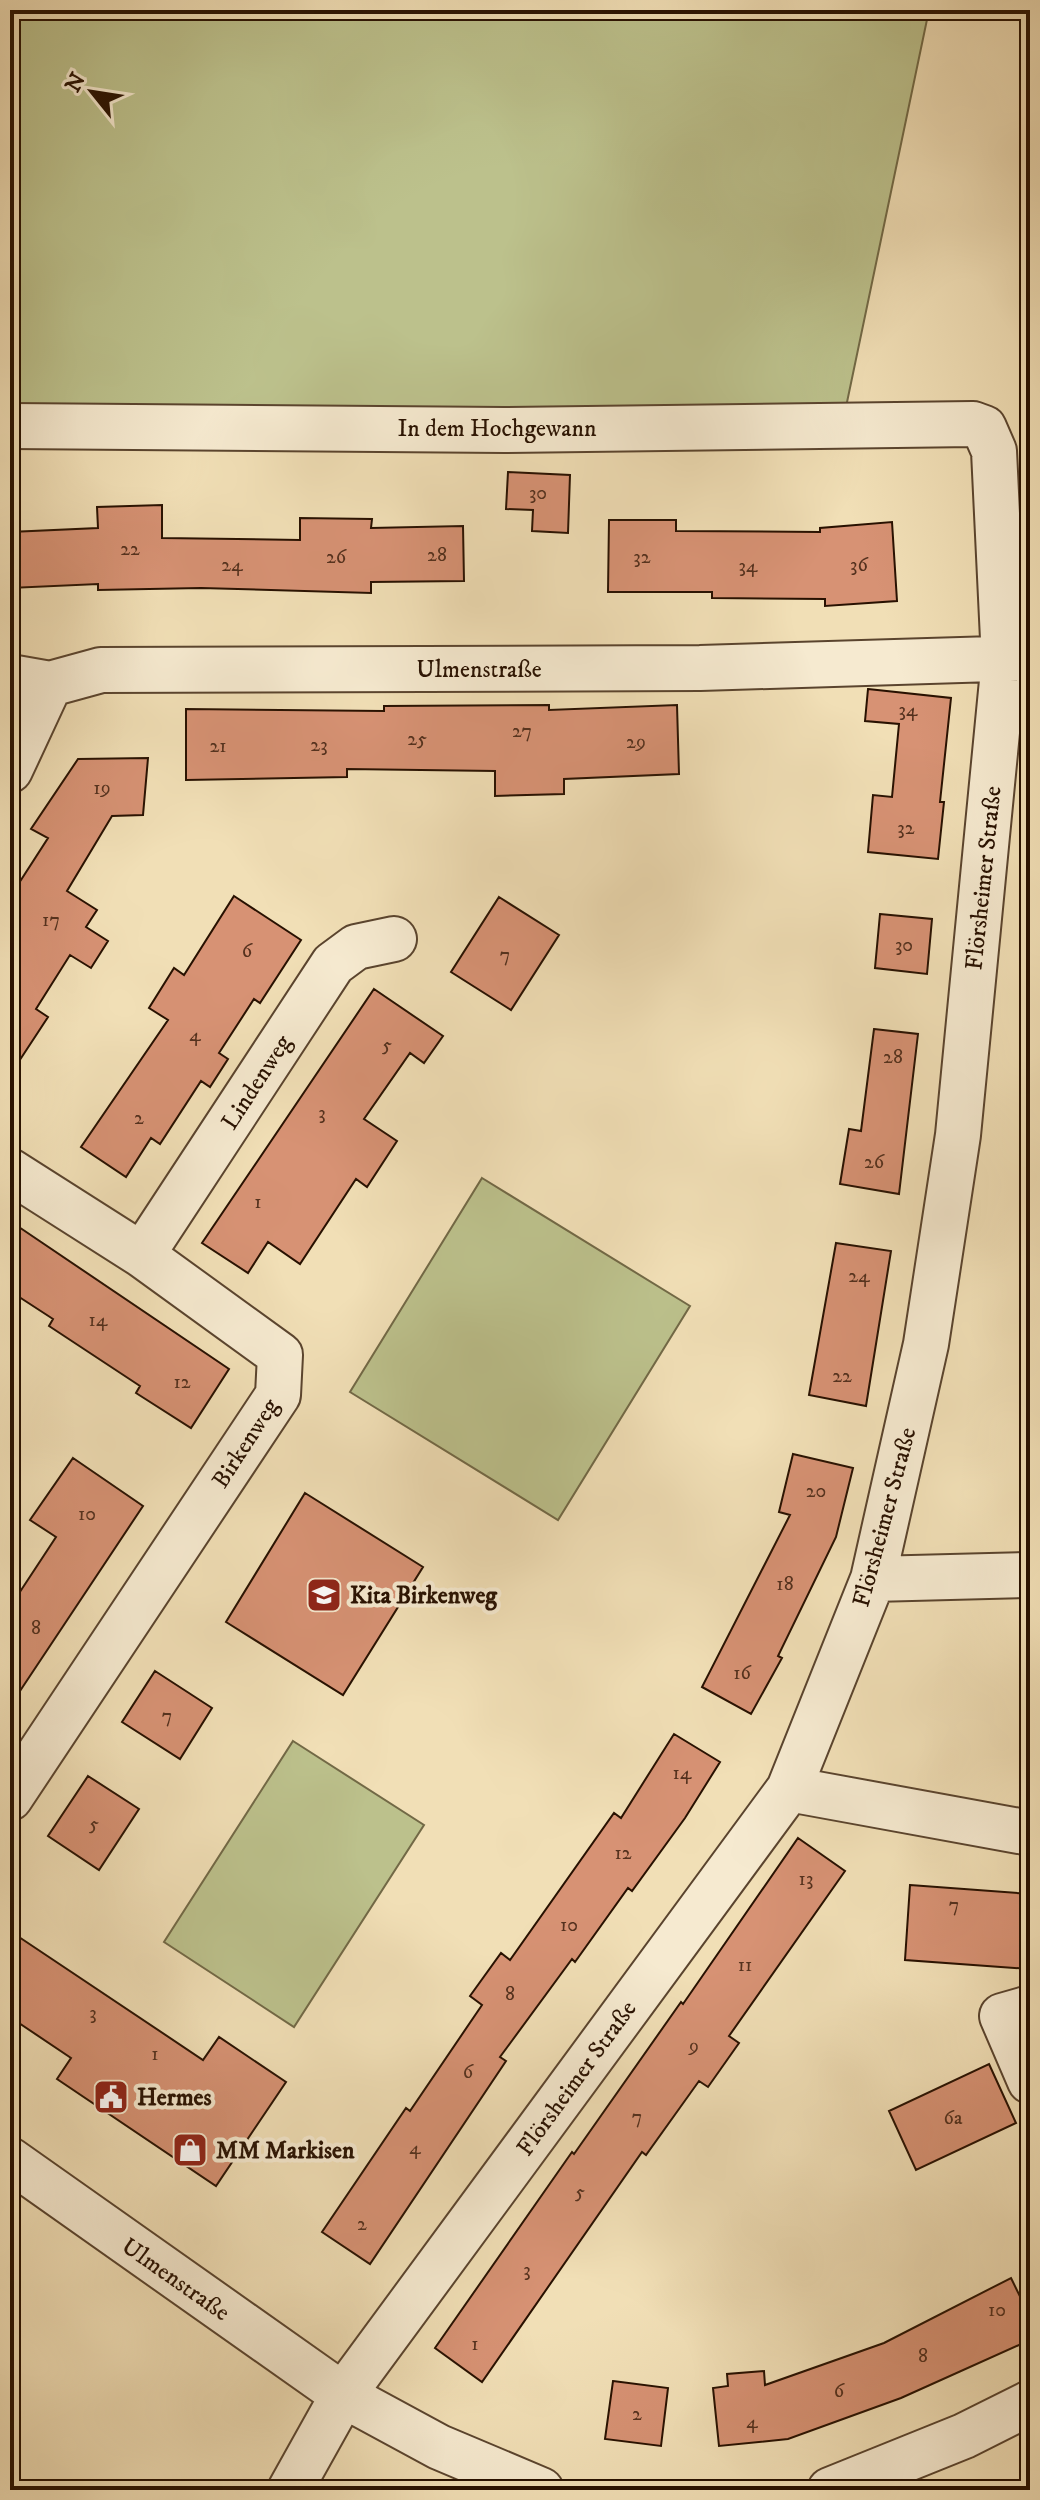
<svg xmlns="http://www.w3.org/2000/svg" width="1040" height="2500" viewBox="0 0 1040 2500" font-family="'IM FELL DW Pica',serif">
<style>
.green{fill:#bcc18c;stroke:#726946;stroke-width:2}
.building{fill:#d79274;stroke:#281101;stroke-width:2}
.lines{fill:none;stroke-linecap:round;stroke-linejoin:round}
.minor-casing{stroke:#5a442e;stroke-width:48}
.minor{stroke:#f6ead0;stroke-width:44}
.labels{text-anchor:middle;stroke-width:8;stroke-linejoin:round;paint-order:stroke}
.number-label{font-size:20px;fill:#54311e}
.street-label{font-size:24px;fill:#281101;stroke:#f6ead0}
.poi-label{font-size:24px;font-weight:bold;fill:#281101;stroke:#f6ead0;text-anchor:start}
</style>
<rect width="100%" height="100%" fill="#f1dfb6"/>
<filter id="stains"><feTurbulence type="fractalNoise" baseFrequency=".0025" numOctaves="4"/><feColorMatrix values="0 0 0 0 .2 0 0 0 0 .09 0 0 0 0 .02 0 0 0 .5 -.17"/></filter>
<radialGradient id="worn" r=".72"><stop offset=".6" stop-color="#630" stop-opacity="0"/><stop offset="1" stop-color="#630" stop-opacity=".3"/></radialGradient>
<path class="green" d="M10 10H929L846 407 10 411Z
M482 1178 690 1306 558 1520 350 1392Z
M293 1741 424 1825 294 2027 164 1942Z"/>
<path class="building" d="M508 472 570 475 568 533 532 531 533 510 506 509Z
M162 505V538L300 540V518L372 519 371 528 463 526 464 581 371 582V593L201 588 98 590V584L10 588V532L98 528 97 507Z
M609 520H676V531L820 532V528L892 522 897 601 825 606V599L712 598V592H608Z
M868 689 951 698 940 802H944L938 859 868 852 873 795 892 797 899 724 865 721Z
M549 705V710L677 705 679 774 564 779V794L495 796V771L347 769V777L186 780V709L384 711V706Z
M148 758 143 815 112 816 67 891 97 910 86 927 108 941 91 968 70 955 36 1009 48 1017 10 1075V897L48 838 31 829 78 759Z
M234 896 301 940 260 1003 254 999 219 1053 228 1059 210 1087 201 1081 160 1144 151 1138 126 1177 81 1147 168 1020 149 1008 174 968 184 975Z
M499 897 559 935 511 1010 451 972Z
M880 914 932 919 927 974 875 968Z
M374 989 443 1036 424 1063 410 1053 364 1119 397 1141 367 1187 356 1179 300 1264 268 1242 248 1273 202 1243Z
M874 1029 918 1034 899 1194 840 1184 849 1129 861 1131Z
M10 1221 229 1369 191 1428 136 1393 140 1386 49 1326 53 1319 10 1291Z
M836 1243 891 1251 866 1406 809 1395Z
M793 1454 853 1468 836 1537 778 1656 782 1658 751 1714 702 1687 790 1515 779 1512Z
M73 1458 143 1506 10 1706V1607L56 1537 30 1520Z
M305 1493 423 1567 343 1695 226 1622Z
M155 1671 212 1708 180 1759 122 1722Z
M674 1734 720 1762 685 1818 632 1891 628 1888 575 1962 572 1959 500 2057 506 2061 370 2264 322 2232 406 2108 410 2111 482 2005 470 1996 501 1953 510 1960 614 1813 621 1818Z
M88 1776 139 1809 99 1870 48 1836Z
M798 1838 845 1871 729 2036 739 2043 708 2087 699 2081 646 2155 642 2152 482 2382 435 2348 572 2152 574 2154 681 2002 683 2004Z
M910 1885 1030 1894V1969L905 1960Z
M10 1931 203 2060 219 2037 286 2082 216 2186 57 2079 71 2058 10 2017Z
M989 2064 1016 2123 916 2170 889 2111Z
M1011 2278 1030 2317V2340L901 2398 788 2439 719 2446 713 2388 728 2386 727 2374 764 2371 765 2385 884 2343Z
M613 2381 668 2388 661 2446 605 2439Z"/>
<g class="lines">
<defs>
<path id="minor" d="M10 426 504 430 973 424 984 428 994 451 1004 660 958 1135 926 1344 873 1579 789 1789 343 2395 290 2490
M10 677 50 684 101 670 700 668 1030 658
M10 770 50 684
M10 1171 142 1255 280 1355 278 1395 10 1798
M142 1255 333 964 356 947 394 939
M873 1579 1030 1575
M789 1789 1030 1833
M1030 2008 1002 2016 1030 2081
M10 2160 343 2395 439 2447 541 2490
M830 2490 964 2436 1030 2403"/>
</defs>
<use href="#minor" class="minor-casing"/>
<use href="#minor" class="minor"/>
</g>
<defs>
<symbol id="school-square" viewBox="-11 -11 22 22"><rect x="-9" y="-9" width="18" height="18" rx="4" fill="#8f2418" stroke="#f6ead0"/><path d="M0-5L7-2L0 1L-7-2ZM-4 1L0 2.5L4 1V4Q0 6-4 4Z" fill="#fff"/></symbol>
<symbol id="civic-square" viewBox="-11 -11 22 22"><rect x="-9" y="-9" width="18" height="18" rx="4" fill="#8f2418" stroke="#f6ead0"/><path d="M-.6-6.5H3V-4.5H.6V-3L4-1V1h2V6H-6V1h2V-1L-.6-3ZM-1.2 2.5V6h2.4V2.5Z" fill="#fff"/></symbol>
<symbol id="shop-square" viewBox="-11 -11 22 22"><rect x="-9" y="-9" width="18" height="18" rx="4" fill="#8f2418" stroke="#f6ead0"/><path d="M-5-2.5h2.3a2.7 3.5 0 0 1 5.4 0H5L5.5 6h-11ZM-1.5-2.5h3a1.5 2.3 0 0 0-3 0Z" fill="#fff"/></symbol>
</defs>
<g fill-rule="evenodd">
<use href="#school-square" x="304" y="1575" width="40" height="40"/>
<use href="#civic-square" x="91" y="2077" width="40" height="40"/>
<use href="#shop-square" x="170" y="2130" width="40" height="40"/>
</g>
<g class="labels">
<g class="number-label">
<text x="538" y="499">30</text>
<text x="130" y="555">22</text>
<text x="437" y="561">28</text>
<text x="336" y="563">26</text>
<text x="642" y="563">32</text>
<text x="232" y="571">24</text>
<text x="859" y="571">36</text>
<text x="748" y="572">34</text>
<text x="908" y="716">34</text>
<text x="522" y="737">27</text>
<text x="417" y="745">25</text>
<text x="636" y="748">29</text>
<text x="319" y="751">23</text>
<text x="218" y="752">21</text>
<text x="102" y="794">19</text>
<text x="906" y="834">32</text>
<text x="51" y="926">17</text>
<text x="904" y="951">30</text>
<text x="247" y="957">6</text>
<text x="505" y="961">7</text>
<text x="195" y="1041">4</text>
<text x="387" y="1051">5</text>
<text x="893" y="1063">28</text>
<text x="322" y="1119">3</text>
<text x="139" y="1124">2</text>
<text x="874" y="1168">26</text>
<text x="258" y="1208">1</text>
<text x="859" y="1282">24</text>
<text x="98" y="1326">14</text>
<text x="842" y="1382">22</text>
<text x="182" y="1388">12</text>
<text x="816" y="1497">20</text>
<text x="87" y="1520">10</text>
<text x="785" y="1590">18</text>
<text x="36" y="1634">8</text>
<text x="742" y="1679">16</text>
<text x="167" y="1722">7</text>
<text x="682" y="1779">14</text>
<text x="94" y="1830">5</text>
<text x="623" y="1859">12</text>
<text x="806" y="1885">13</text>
<text x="954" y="1911">7</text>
<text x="569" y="1931">10</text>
<text x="745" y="1971">11</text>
<text x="510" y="2000">8</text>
<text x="93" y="2019">3</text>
<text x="694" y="2052">9</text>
<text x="155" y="2060">1</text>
<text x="468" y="2078">6</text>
<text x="637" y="2123">7</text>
<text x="953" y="2124">6a</text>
<text x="415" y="2154">4</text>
<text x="580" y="2198">5</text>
<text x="362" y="2230">2</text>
<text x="527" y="2276">3</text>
<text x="997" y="2316">10</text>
<text x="475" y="2350">1</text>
<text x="923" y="2362">8</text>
<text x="839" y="2397">6</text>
<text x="637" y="2420">2</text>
<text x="752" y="2428">4</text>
</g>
<g class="street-label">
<text x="497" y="436">In dem Hochgewann</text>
<text x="479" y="677">Ulmenstraße</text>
<text transform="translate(983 878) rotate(-84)" y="8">Flörsheimer Straße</text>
<text transform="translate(256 1082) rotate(-57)" y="8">Lindenweg</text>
<text transform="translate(245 1443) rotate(-57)" y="8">Birkenweg</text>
<text transform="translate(884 1517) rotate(-75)" y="8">Flörsheimer Straße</text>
<text transform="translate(576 2078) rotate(-54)" y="8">Flörsheimer Straße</text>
<text transform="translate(176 2279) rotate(35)" y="8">Ulmenstraße</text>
</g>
<g class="poi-label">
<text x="350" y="1603">Kita Birkenweg</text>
<text x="137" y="2105">Hermes</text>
<text x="216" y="2158">MM Markisen</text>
</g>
</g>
<rect width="1040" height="2500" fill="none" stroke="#f1dfb6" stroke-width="40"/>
<rect x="12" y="12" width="1016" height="2476" fill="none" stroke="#281101" stroke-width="4"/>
<rect x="20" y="20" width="1000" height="2460" fill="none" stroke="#281101" stroke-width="2"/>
<g transform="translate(92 92) rotate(300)" stroke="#f6ead0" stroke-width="6" paint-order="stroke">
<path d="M0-6L14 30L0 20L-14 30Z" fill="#281101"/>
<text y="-12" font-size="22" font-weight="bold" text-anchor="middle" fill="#281101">N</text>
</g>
<rect width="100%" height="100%" filter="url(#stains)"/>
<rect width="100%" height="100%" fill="url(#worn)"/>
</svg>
